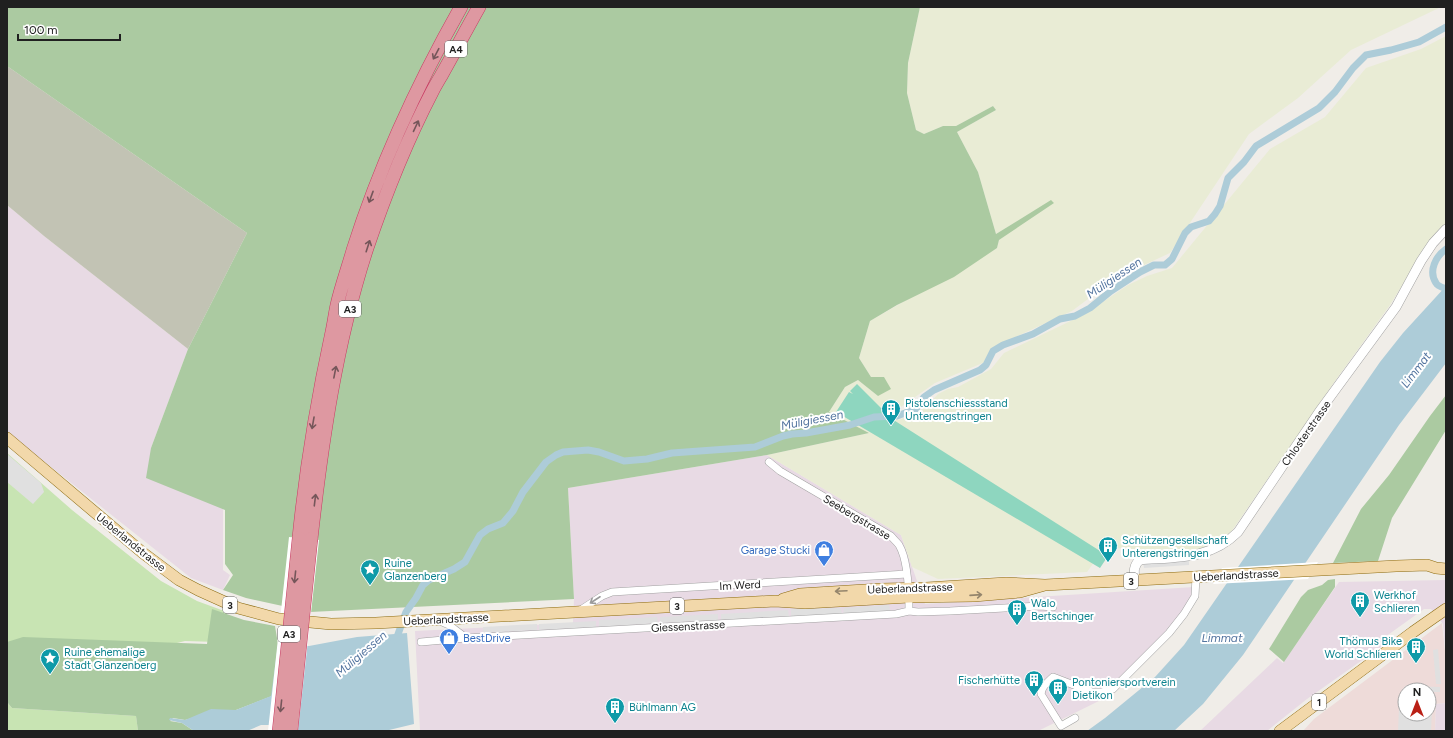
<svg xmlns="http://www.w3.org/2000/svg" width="1453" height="738" viewBox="0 0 1453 738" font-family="Figtree,sans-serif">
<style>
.commercial{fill:#eedbd9;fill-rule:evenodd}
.industrial{fill:#e8dae4}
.construction{fill:#c2c3b4}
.farmland{fill:#e9ecd5}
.grass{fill:#c8e4b3}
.forest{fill:#abcaa1}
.pitch{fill:#8ed6bf}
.parking{fill:#e0e0e0}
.water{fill:#adccd8}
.pier{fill:#fff}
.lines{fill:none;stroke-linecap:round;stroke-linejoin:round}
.canal{stroke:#adccd8;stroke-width:7}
.minor-casing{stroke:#a1a1a1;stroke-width:8}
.tertiary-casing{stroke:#a1a1a1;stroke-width:10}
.primary-casing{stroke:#8c6b10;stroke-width:12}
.motorway-casing{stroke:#c83a62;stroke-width:14}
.minor{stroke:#fff;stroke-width:7}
.tertiary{stroke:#fff;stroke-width:9}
.primary{stroke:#f2d8aa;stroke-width:11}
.motorway{stroke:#de98a1;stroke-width:13}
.motorway-bridge-casing{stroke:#c83a62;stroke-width:14;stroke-linecap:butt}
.motorway-bridge{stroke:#de98a1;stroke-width:13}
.oneway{stroke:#75565a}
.oneway2{stroke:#94856c}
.oneway3{stroke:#9b9b9b}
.labels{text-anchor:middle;stroke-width:4;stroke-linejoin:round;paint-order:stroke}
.shield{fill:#fff;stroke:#636363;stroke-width:1}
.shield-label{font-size:10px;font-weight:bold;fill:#202020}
.culture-label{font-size:11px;fill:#0d838f;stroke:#fff;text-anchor:start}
.street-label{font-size:11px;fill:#202020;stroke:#fff}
.shop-label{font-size:11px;fill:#366cbe;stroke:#fff;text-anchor:end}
.water-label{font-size:12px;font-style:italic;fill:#53749f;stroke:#fff}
</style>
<rect width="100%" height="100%" fill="#f0ede8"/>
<path class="commercial" d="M1442 623 1446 660V703L1436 704 1435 731H1303L1314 719ZM1405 690H1429V714H1405Z"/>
<path class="industrial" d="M7 205 44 236 188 349 151 448 223 507V570L230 575 223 590 191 578 7 432Z
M767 455 901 535 925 604 1194 587 1192 599 1185 612 1103 699 1038 731H420L415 631 573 623 574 599 568 488Z
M1446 580V660L1443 624 1431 609H1424L1385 637V644L1307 699 1267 731H1200L1277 658 1283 663 1339 582Z
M1446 703V731H1435L1436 704Z"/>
<path class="construction" d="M7 66 247 233 188 349 44 236 7 205Z"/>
<path class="farmland" d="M920 7H1441L1351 50 1298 98 1249 134 1170 253 1116 278 1072 311 994 347 985 362 935 383 891 414 895 419 899 420 925 408 938 394 948 389 958 387 991 369 1004 353 1085 314 1128 285 1147 276 1172 268 1270 149 1325 117 1366 68 1421 49 1446 36V224L1426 247 1390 305 1335 381 1229 535 1201 550 1152 551 1105 547 1087 572 938 579 912 567 901 535 767 455 869 433 829 412 845 387 858 380 878 396 871 377 859 358 870 321 997 248 999 240 1051 201 996 234 978 172 957 132 996 110 993 106 956 126H943L924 134 916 130 907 93 908 63Z"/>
<path class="grass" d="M7 453 72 510 161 581 197 601 227 612 217 642 185 641 165 646 7 645Z
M7 702 12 708 136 716 138 731H7Z"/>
<path class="forest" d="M7 7H920L908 63 907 93 916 130 924 134 943 126H956L993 106 996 110 957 132 978 172 996 234 1051 200 1054 203 999 240 997 248 954 277 897 305 870 321 859 358 871 377H884L891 389 878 396 858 380 845 387 829 412 869 433 767 455 568 488 574 599 310 612 246 598 223 590 233 575 225 564V510L146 478 151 448 188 349 247 233 7 66Z
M1446 395V430L1392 518 1378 561 1333 563 1361 509 1389 475 1430 416Z
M1335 579V587L1284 662 1269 649 1301 597 1308 590 1322 585 1328 580Z
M212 609 244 620 275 626 278 644 272 696 236 710H221L185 720 173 718 170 721 182 723 194 731H138L136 716 12 708 7 702V642L23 637 207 644Z"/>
<path class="pitch" d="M857 384 892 419 1108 556 1100 568 836 412 849 392 853 394 850 391Z"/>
<path class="parking" d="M7 454 41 483 44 492 33 504 7 482Z
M1189 559V565L1144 568 1143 562Z
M889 605 890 611 843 614 844 608Z
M841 608 842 614 791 617V609Z
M788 610 789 616 721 620V614Z
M718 614V620L660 623V617Z
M657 617 658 623 599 627V620Z
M596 621V627L539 630V624Z
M537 624V630L483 633V627Z
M1438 649 1441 684H1436L1433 650Z
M1405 686 1440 687V692H1429V690H1405Z
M1399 708 1405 709V714H1429V709L1432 710 1431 731H1398Z"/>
<path class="water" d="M1446 286V363L1399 425 1243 655 1203 704 1174 731H1087L1105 718 1155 677 1184 645 1380 362 1403 333Z
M407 633 414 724 385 731H282V725H261L247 731H194L182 723 169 720 170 718 185 720 211 709 236 710 271 696 278 644 309 646 357 637Z"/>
<path class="pier" d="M289 537 319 540 298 731H268Z
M1318 562 1308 579 1213 584 1222 568Z"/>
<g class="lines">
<path class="canal" d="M1444 288C1441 287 1437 285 1436 283 1428 271 1436 256 1446 249
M394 640 397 637 406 612 416 598 423 585 429 580 454 569 465 562 480 535 488 529 503 523 513 511 523 492 546 462 556 455 563 452 588 450 599 452 624 461 647 459 672 453 755 447 783 436 792 434 806 433 850 425 874 417 897 416 916 409 924 397 934 390 980 370 986 365 993 351 1003 345 1033 334 1060 319 1075 316 1090 308 1111 291 1140 272 1154 265H1165L1172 259 1185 233 1191 227 1209 221 1215 214 1220 206 1228 178 1244 162 1256 146 1319 108 1335 92 1353 68 1366 55 1391 50 1419 42 1446 27"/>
<defs>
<path id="minor" d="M579 611 602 596 612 592 907 574
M909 611 918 612 950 611 1040 606 1053 607
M440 621 449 625 466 638
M421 642 466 638 896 614 909 611C909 594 908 560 899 545 897 542 893 539 891 536L780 471 769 462
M1075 718 1061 726 1041 694C1042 686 1047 683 1053 677L1092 692H1102L1113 689 1169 633 1184 614 1195 596 1196 577"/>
<path id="tertiary" d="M1135 581C1134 572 1133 565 1140 560 1176 557 1210 560 1238 532L1319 412 1396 307 1421 261 1433 243 1446 229"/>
<path id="primary" d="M7 438 143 553 179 580 198 590 238 608 279 619 331 624 376 623 775 601 805 603 909 597 974 596 1020 592 1045 585
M783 599 800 594 881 589 926 588 1006 583 1045 585 1396 566 1427 565 1436 568 1446 569
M1280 731 1413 632 1446 609"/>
<path id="motorway" d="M299 538C306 468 317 401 332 332 334 323 335 314 337 305 341 287 348 268 353 250 380 165 417 85 461 7
M311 539C322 441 336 343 367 248 385 195 406 142 432 92 435 86 438 81 441 76 454 53 466 30 479 7"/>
</defs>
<use href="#minor" class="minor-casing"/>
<use href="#tertiary" class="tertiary-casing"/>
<use href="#primary" class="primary-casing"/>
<use href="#motorway" class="motorway-casing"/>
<use href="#minor" class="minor"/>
<use href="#tertiary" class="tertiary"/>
<use href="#primary" class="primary"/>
<use href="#motorway" class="motorway"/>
<defs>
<path id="motorway-bridge" d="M279 731 299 538
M291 731 311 539"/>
</defs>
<use href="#motorway-bridge" class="motorway-bridge-casing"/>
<use href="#motorway-bridge" class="motorway-bridge"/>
</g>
<defs><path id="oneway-shaft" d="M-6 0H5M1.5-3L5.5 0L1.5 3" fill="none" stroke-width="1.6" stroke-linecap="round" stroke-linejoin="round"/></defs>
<g class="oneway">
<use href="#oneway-shaft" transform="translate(436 54) rotate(118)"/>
<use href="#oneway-shaft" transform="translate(416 126) rotate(-65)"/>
<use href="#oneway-shaft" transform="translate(371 197) rotate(110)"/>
<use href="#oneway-shaft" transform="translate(368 246) rotate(-72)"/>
<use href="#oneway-shaft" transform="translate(335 372) rotate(-79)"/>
<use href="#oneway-shaft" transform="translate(313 423) rotate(100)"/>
<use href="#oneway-shaft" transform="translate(315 500) rotate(-83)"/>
<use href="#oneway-shaft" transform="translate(295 577) rotate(96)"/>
<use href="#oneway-shaft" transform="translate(281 706) rotate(96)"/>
</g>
<g class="oneway2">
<use href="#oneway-shaft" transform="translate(841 591) rotate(177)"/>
<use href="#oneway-shaft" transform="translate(976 595) rotate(-4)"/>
</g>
<use class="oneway3" href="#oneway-shaft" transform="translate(595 600) rotate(147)"/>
<defs>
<symbol id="building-pin" viewBox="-11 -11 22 30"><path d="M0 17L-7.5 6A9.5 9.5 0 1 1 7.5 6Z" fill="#0f9aa8" stroke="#fff"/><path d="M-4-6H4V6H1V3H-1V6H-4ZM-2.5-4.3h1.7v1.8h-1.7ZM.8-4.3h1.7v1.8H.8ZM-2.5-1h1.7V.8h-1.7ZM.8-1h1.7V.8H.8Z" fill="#fff"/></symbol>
<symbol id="shop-pin" viewBox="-11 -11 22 30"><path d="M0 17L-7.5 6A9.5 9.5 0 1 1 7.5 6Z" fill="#3f7fe0" stroke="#fff"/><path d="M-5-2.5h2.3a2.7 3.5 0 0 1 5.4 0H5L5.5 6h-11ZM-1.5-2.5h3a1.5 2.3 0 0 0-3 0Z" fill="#fff"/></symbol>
<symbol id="sight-pin" viewBox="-11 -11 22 30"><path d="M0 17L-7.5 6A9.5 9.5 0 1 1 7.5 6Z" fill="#0f9aa8" stroke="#fff"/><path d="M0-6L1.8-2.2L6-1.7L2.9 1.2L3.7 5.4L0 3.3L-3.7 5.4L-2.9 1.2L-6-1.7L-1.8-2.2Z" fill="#fff"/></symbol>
</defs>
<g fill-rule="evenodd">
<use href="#building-pin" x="880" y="398" width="22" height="30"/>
<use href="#building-pin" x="1097" y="535" width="22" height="30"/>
<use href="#shop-pin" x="813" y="539" width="22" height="30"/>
<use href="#sight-pin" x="359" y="558" width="22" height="30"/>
<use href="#building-pin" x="1349" y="590" width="22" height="30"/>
<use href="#building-pin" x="1006" y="598" width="22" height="30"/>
<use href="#shop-pin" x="438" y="627" width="22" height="30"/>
<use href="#building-pin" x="1405" y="636" width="22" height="30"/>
<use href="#sight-pin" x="39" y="647" width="22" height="30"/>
<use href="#building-pin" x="1023" y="669" width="22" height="30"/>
<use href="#building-pin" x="1047" y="677" width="22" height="30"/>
<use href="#building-pin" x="604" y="696" width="22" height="30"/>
</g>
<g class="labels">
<g class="shield">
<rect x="445" y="41" width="22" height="16" rx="3"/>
<rect x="339" y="301" width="22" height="16" rx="3"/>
<rect x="1124" y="573" width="14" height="16" rx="3"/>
<rect x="223" y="597" width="14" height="16" rx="3"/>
<rect x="670" y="598" width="14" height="16" rx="3"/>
<rect x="278" y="626" width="22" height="16" rx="3"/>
<rect x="1312" y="694" width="14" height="16" rx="3"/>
</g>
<g class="shield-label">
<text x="456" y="53">A4</text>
<text x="350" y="313">A3</text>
<text x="1131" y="585">3</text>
<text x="230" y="609">3</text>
<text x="677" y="610">3</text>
<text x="289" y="638">A3</text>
<text x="1319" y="706">1</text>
</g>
<g class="culture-label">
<text x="905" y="407">Pistolenschiessstand<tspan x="905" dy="13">Unterengstringen</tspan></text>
<text x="1122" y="544">Schützengesellschaft<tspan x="1122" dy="13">Unterengstringen</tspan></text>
<text x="384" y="567">Ruine<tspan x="384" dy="13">Glanzenberg</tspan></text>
<text x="1374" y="599">Werkhof<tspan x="1374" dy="13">Schlieren</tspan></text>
<text x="1031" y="607">Walo<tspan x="1031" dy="13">Bertschinger</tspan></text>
<text x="1402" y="645" text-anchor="end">Thömus Bike<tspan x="1402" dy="13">World Schlieren</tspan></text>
<text x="64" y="656">Ruine ehemalige<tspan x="64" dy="13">Stadt Glanzenberg</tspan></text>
<text x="1020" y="684" text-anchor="end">Fischerhütte</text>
<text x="1072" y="686">Pontoniersportverein<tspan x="1072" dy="13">Dietikon</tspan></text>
<text x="629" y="711">Bühlmann AG</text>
</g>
<g class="street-label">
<text transform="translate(1306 433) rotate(-55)" y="4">Chlosterstrasse</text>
<text transform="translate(857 517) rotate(31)" y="4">Seebergstrasse</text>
<text transform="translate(131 542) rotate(39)" y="4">Ueberlandstrasse</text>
<text transform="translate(1236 575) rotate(-3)" y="4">Ueberlandstrasse</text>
<text transform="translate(740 585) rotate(-3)" y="4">Im Werd</text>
<text transform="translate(910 588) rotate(-2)" y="4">Ueberlandstrasse</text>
<text transform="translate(446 619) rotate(-3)" y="4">Ueberlandstrasse</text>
<text transform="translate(688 626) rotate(-3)" y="4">Giessenstrasse</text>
</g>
<g class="shop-label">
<text x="810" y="554">Garage Stucki</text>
<text x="463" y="642" text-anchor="start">BestDrive</text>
</g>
<g class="water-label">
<text transform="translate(1114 278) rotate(-34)" y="4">Müligiessen</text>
<text transform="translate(1416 370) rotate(-53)" y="4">Limmat</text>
<text transform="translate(812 420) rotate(-11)" y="4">Müligiessen</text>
<text x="1222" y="642">Limmat</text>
<text transform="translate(361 654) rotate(-41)" y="4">Müligiessen</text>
</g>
</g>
<rect width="1453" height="738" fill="none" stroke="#202020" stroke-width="16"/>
<g transform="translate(1417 702)"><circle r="19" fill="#ffffff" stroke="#a6a6a6"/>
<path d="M0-3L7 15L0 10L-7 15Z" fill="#ba2016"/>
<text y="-6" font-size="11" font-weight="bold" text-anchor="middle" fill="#202020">N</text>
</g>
<path d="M18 34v6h102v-6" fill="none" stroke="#202020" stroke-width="2"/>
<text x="24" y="34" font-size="12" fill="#202020" stroke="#ffffff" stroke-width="3" paint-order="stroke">100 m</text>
</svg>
